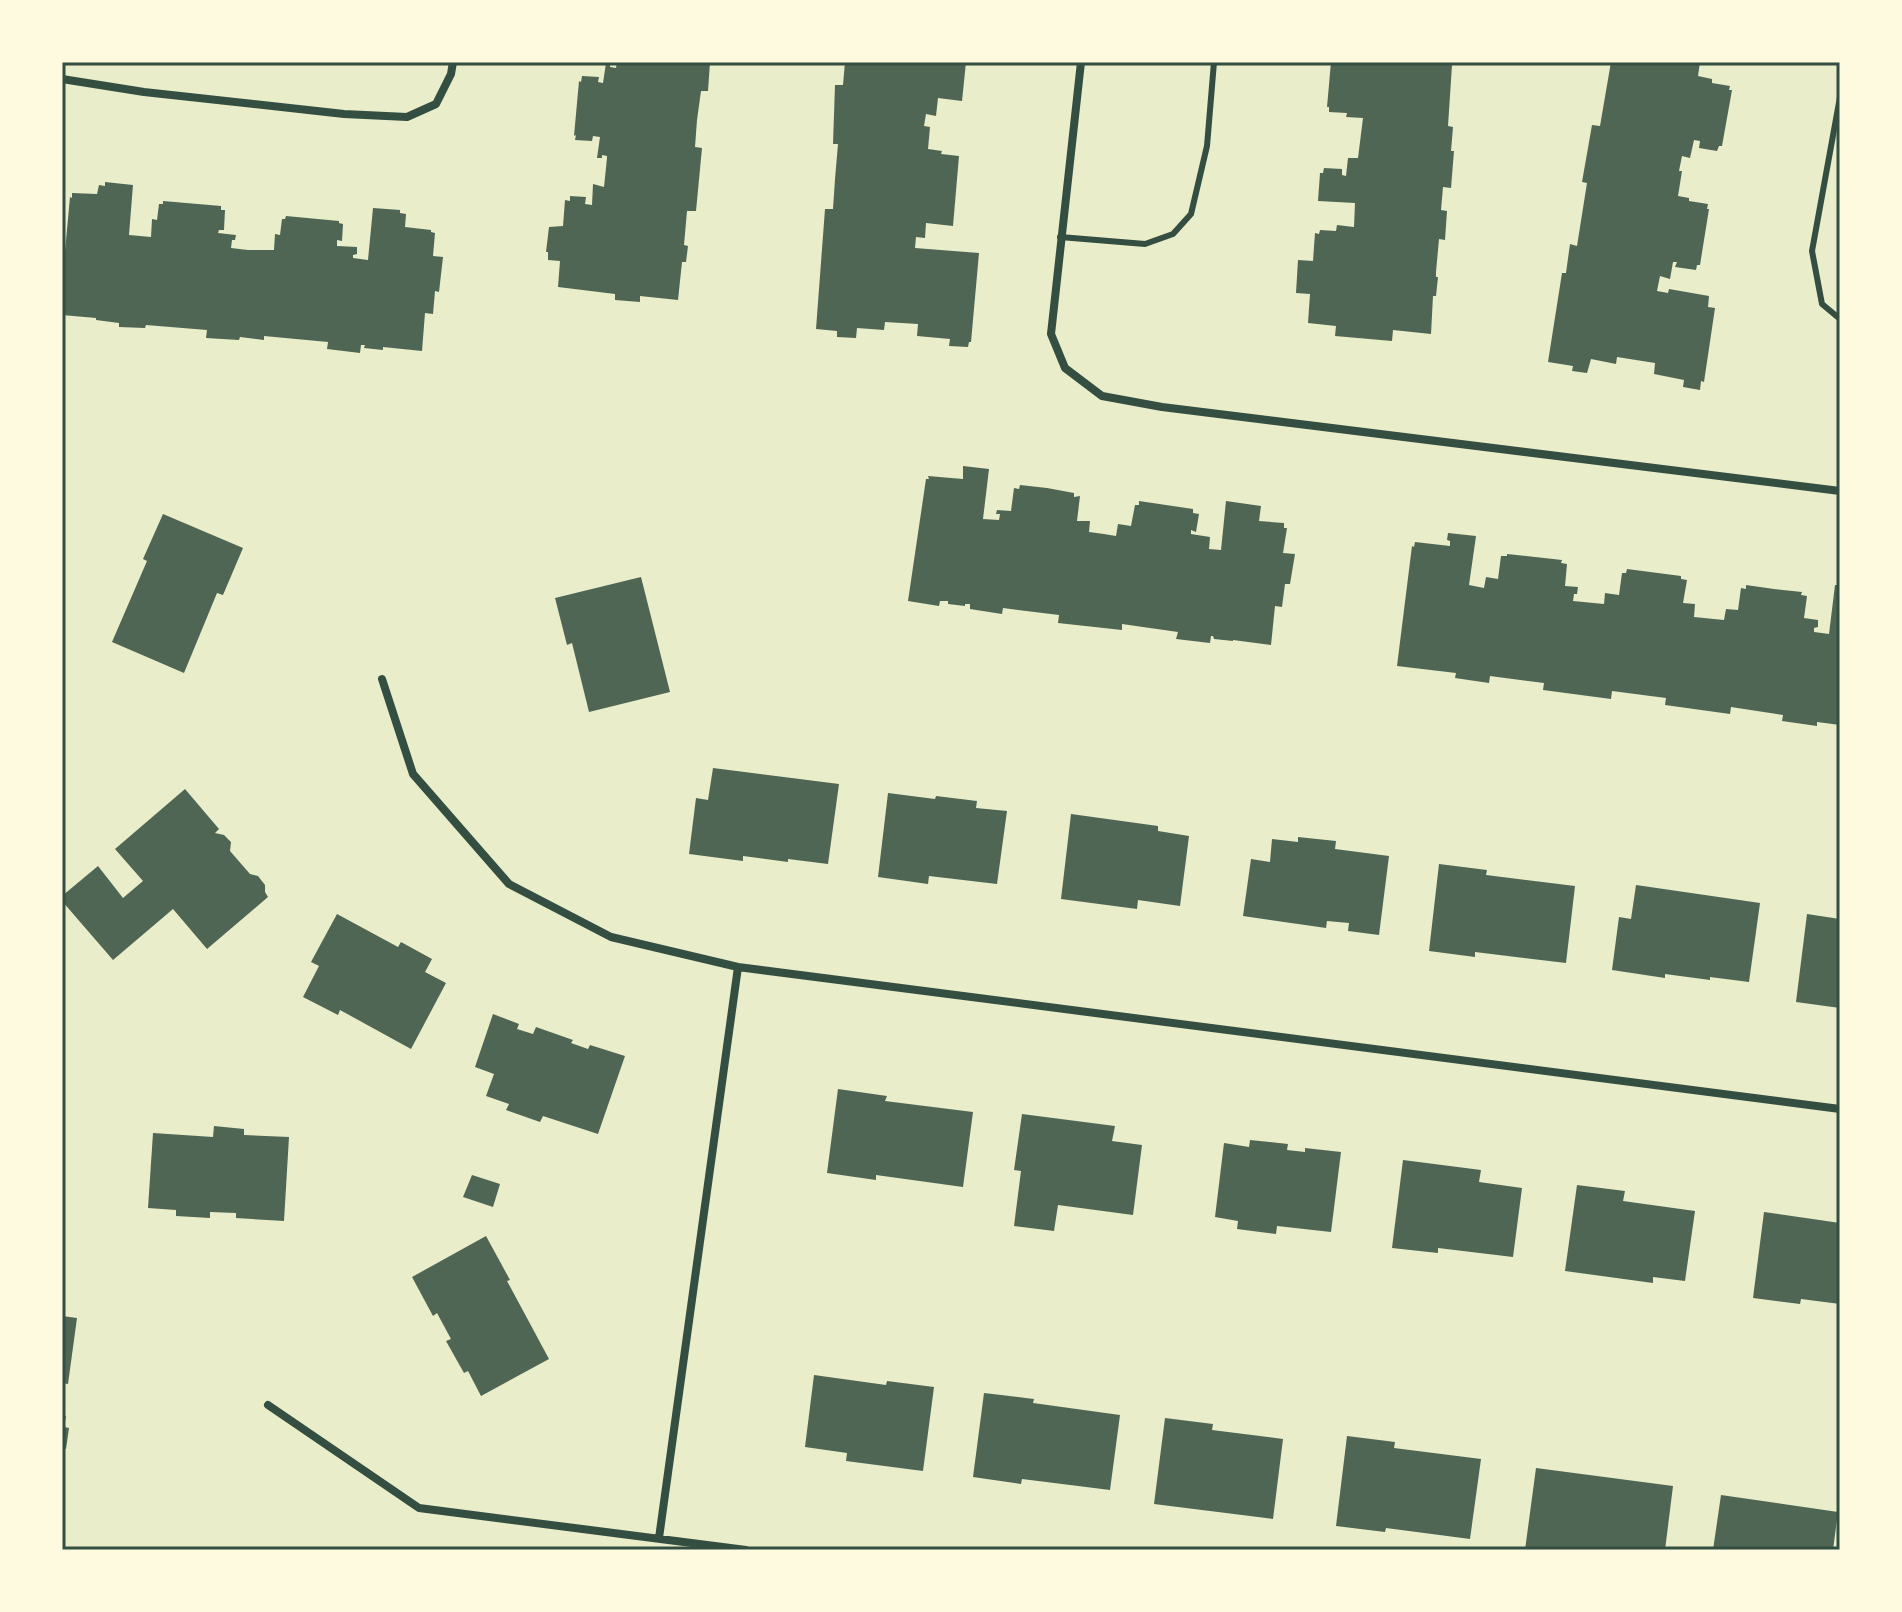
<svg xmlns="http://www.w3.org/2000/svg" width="1902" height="1612" viewBox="0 0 1902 1612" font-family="'Titillium Web',sans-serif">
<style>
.building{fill:#4f6655}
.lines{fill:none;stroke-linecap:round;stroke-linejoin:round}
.service{stroke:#344e41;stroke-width:6}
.minor{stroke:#344e41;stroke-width:8}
.neatline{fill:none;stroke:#344e41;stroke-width:3}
</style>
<rect width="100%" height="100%" fill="#e9edc9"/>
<path class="building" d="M617 62H710L708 91H701L697 120 695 147 702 148 696 211H687L684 245 688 246 686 262H682L678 300 640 296V302L615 300V294L558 287 560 261 548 260V252H546L549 227 563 226 565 200 570 201V196L586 197 585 204 592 205 593 184 604 187 607 158V156L602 155V158H597L600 137 593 136 592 141 575 140 576 135 574 136 579 81 581 82 582 76 599 77 598 82 603 83 606 63 610 64V67L616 68Z
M845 62H966L962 101 938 98 936 116 926 114 924 126 930 127 928 149 942 151 941 154 959 156 953 226 926 223 925 238 916 237 915 248 979 253 971 342H969L968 347 949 346 950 339 917 336 918 324 885 322 884 330 857 328 856 338 837 337V331L816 329 825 209H833L835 179 838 144H833L835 85H843Z
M1331 62H1463L1462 65H1452L1448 126 1453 127 1451 151H1454L1451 188 1443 187 1441 210 1447 211 1445 240 1439 239 1436 272V277H1438L1436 296H1433L1431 334 1393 330 1392 341 1335 336 1336 326 1308 323 1310 294 1296 293 1298 260 1313 261 1315 233 1319 234 1320 230 1336 231 1337 225 1354 227 1355 203 1318 201 1320 173H1323L1324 168 1342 169V175L1346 176 1348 158H1358L1363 118 1346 117 1347 113 1329 112V107H1327Z
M1611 62H1700L1698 76 1712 79V83L1730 86 1729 90H1732L1722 146H1719L1717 151 1699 148 1700 141 1694 140 1690 158 1682 156 1679 171H1682L1678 196 1689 198V201L1708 204 1707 209H1709L1700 265H1697L1696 270 1675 267 1677 262H1673L1670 279 1660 276 1657 291 1668 293 1669 289 1709 296 1708 307 1715 308 1704 382 1701 381 1700 390 1683 387 1684 380 1654 374 1655 363 1617 357 1616 364 1591 359 1587 373 1572 371 1573 366 1548 362 1562 273H1566L1570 244 1577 246 1587 183 1582 182 1592 125 1600 126Z
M105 182 133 185 129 235 151 237 152 219 157 220 159 204H163V201L221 206V210H225L224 230H219L218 233 236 235 235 240H232L231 248 248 250H274L275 234 280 235 282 219H285L286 216 339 221V223L343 224 342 241 337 240V246L357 247V254L353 255V258L368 260 373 208 400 210V213L406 214 405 227 431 230V232L435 233 433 256 443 257 439 292 435 291 433 314 425 313 422 351 383 347V350L364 348 365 345H361L360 353 327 349 328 342 264 336V340L240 337 239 340 206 338 207 330 146 325 145 328 119 327V323L96 320V318L62 315V284L70 197 72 198V193L97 194 99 185 105 186Z
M963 466 989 469 983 519 999 520 1000 514H996L997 510 1011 511 1014 488 1019 489 1020 485 1047 488 1074 493V497L1080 496 1077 521H1090L1089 532 1104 534 1116 536 1118 524 1131 526 1135 505H1139V501L1193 509V513L1199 514 1196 532 1191 530V534L1210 537 1209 549 1221 550 1226 501 1261 506 1259 521 1284 523V528H1287L1283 553 1295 554 1290 584H1285L1282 607 1275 606 1271 645 1233 640V641L1214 639 1213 636H1211L1210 643 1176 639 1178 632 1122 624V630L1058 623 1059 615 1003 608 1002 614 970 609V604H965V606L948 604V601H940L939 606 908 601 926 479H929L928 476 963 479Z
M163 514 243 548 223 595 217 593 184 673 112 642 147 561 143 559Z
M1448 533 1476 536 1469 585 1484 588 1486 577 1498 579 1501 556H1507V554L1562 560 1561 563 1567 564 1565 586 1578 587 1577 594H1574L1573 601 1604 604 1605 593 1619 595 1622 573H1626L1627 569 1681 576V579L1687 580 1683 603 1695 604 1694 617 1724 620 1726 609 1738 610 1741 588 1746 589V585L1774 589 1802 592 1801 595 1807 596 1804 618 1818 620V627L1814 628V632L1829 634 1835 585H1840V725L1817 722V726L1782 721 1783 715 1731 707 1730 714 1665 705 1666 698 1612 691 1611 699 1543 690 1544 683 1490 676 1489 683 1455 678 1456 673 1397 666 1412 546 1414 547 1415 542 1450 546V541L1447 540Z
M641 577 670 692 589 712 572 643 567 645 555 598Z
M713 768 839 784 828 864 788 859V862L743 856V861L689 854 696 798 708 800Z
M185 789 219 829 215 833 224 835 231 842 230 851 250 874 258 876 265 885V892L268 897 207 949 173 909 113 960 62 901V896L98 866 123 898 143 881 115 849Z
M888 793 935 799 936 796 977 801 976 808 1007 811 997 884 929 876 928 884 878 877Z
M1071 814 1158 826V831L1189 836 1180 906 1138 900 1137 909 1061 899Z
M1298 837 1336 841 1335 849 1389 856 1379 935 1348 931 1349 923 1327 921 1326 928 1243 916 1251 859 1270 862 1272 839 1298 842Z
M1439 864 1487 870 1486 875 1575 886 1566 963 1475 952V957L1429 951Z
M1636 885 1760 903 1749 982 1710 977V980L1665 974V978L1612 970 1619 917 1631 919Z
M337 914 398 947 401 942 432 959 425 972 446 983 411 1049 340 1010 338 1015 303 997 319 966 311 962Z
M1807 914 1840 919V1008L1796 1002Z
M493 1014 519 1024 517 1029 533 1034 536 1027 573 1040 571 1043 588 1049 590 1045 625 1056 598 1134 543 1116 540 1122 506 1110 509 1104 486 1096 494 1074 475 1067Z
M838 1089 887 1096 885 1101 973 1112 963 1187 876 1175V1180L827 1173Z
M1022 1114 1115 1126 1112 1141 1142 1145 1133 1215 1058 1205 1054 1231 1014 1226 1021 1171 1014 1170Z
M214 1126 244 1129V1135L289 1137 284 1221 236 1218V1213L210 1212V1218L176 1216V1210L148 1208 153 1133 213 1137Z
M1250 1140 1288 1144 1287 1150 1305 1152V1148L1341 1152 1331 1232 1277 1226 1276 1234 1237 1229 1238 1221 1215 1217 1224 1143 1249 1147Z
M1403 1160 1481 1170 1479 1182 1522 1188 1513 1257 1438 1248V1253L1392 1248Z
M472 1175 500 1184 493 1207 463 1197Z
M1577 1185 1625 1191 1623 1201 1695 1211 1685 1281 1653 1277V1283L1565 1271Z
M1764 1212 1840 1223V1304L1801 1299 1800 1304 1753 1298Z
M486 1236 510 1280 507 1281 549 1359 481 1396 468 1371 464 1373 446 1341 451 1339 437 1313 433 1316 412 1277Z
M62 1316 77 1318 68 1384 62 1383Z
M814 1375 886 1385 887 1381 934 1387 923 1471 846 1461 847 1453 805 1447Z
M984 1393 1034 1399 1033 1403 1120 1415 1110 1490 1022 1479 1021 1484 973 1477Z
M62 1415 66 1416 64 1427 69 1428 66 1449 62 1448Z
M1165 1418 1213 1424 1212 1430 1283 1439 1273 1519 1154 1504Z
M1347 1436 1395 1442 1394 1448 1481 1459 1470 1539 1386 1528 1385 1532 1336 1526Z
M1536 1468 1673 1486 1665 1550H1525Z
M1721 1495 1838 1512 1833 1550H1713Z"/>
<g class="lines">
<path class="service" d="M1840 97 1812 251 1822 304 1840 319
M1060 237 1145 244 1173 234 1191 214 1207 146 1214 62"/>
<path class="minor" d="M1081 62 1051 334 1065 368 1102 396 1162 407 1840 491
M62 79 144 92 344 114 407 117 436 104 451 74 453 62
M382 679 413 774 509 884 611 937 738 967 1840 1109
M268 1405 419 1508 746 1550
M659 1538 738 967"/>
</g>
<rect width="1902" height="1612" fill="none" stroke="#fefae0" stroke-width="128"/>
<rect x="64" y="64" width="1774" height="1484" class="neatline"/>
</svg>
